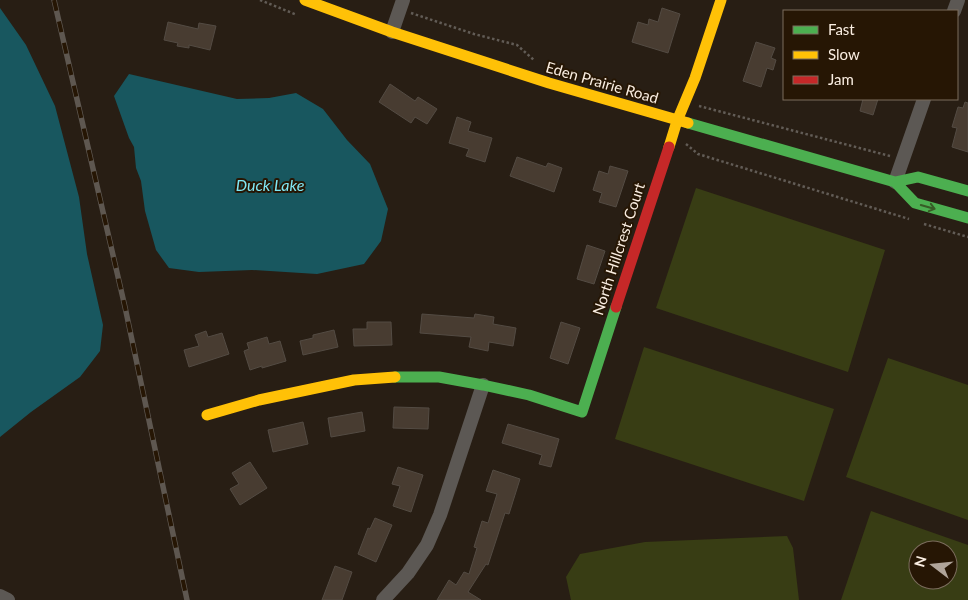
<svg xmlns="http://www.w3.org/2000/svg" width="968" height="600" viewBox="0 0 968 600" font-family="Lato,sans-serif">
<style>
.green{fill:#383d14;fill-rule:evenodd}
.water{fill:#18575f}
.building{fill:#483c31;stroke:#534b43}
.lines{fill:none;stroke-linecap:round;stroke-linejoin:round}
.path{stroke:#625c56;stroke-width:2.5;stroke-dasharray:2.5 2.5;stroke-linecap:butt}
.street{stroke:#5c5854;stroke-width:14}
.fast{stroke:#4caf50;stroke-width:11}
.slow{stroke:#ffc107;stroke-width:11}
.jam{stroke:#c62828;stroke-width:11}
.rail-casing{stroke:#5e5750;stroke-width:5.5}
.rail{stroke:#261604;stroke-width:4;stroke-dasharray:11;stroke-linecap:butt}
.oneway{stroke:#375b26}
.labels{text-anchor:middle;stroke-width:4;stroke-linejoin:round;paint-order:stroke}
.street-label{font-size:15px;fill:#faeee2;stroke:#261604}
.water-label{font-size:16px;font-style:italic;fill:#80e7f5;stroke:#261604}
</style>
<rect width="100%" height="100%" fill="#281e14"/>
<path class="green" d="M696 188 885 250 848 372 656 308Z
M644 347 834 409 804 501 615 439Z
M888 358 968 385V520L846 477Z
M871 511 968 545V600H841ZM918 550H948V580H918Z
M787 536 793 548 799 600H571L566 577 580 554 645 542Z"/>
<path class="water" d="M0 8 26 45 55 106 79 197 87 254 103 325 100 351 80 377 31 412 0 437Z
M129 74 237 99 269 98 296 93 323 109 347 140 370 164 388 209 381 241 364 264 317 274 252 270 199 272 169 268 156 250 145 211 141 181 136 168 134 147 129 138 114 96Z"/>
<path class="building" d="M662 8 680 14 668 53 632 42 638 22 648 25 649 19 658 22Z
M168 22 198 29 199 23 216 26 210 50 189 45V48L177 46 178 43 164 40Z
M756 42 775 48 771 58 776 60 773 70 767 68 761 87 743 81Z
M390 84 415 101 418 97 437 109 427 124 415 117 411 123 379 102Z
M863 99H878L873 115 860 111Z
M965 102 968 103V152L952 147 957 128 952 127 958 107 963 108Z
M457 117 471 122 468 131 492 138 485 162 466 156 469 149 449 143Z
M517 157 546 167 548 163 562 168 554 192 510 176Z
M610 166 628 171 616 207 599 202 602 193 593 190 599 171 608 174Z
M587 245 605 251 594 284 577 279Z
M422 314 474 318 475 314 494 317 493 324 516 328 513 346 489 342 488 351 469 347 471 337 420 333Z
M367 322H391L392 345 354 346 353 329H367Z
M561 322 580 328 568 364 550 358Z
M334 330 338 347 303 355 300 341 313 338V335Z
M206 331 208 337 222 333 229 354 189 367 184 350 199 346 195 335Z
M267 337 269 344 280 341 286 361 262 368V366L250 370 244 351 249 349 247 343Z
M394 407 429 408 428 429 393 428Z
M362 412 365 431 331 437 328 418Z
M303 422 308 444 273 452 268 430Z
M508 424 559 439 551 467 539 464 542 455 502 443Z
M250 462 267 488 240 505 230 489 239 484 232 473Z
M398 467 423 475 411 512 393 506 400 486 392 484Z
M493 470 520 479 509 514 505 513 488 565 486 564 468 592 481 600H437L449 580 456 585 464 572 469 574 477 548 474 547 482 521 488 523 497 494 486 491Z
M375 518 392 525 376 562 358 554 368 528 370 529Z
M335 566 352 572 342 600H322Z"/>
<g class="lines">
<path class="path" d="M260 0 297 15
M411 13 474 34 517 45 535 61
M699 106 890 156
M686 144 698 154 909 219
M924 224 968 237"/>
<path class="street" d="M954 11 958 0
M392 32 403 0
M895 182 924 99
M0 596 8 600
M383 600 408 573 427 545 440 515 483 385"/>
<path class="fast" d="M688 123 895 182 918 177 968 191
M895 182 915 203 968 218
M395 377H439L483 385 529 395 582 412 616 307"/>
<path class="slow" d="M305 0 392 32 549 83 688 123
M669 147 677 121 695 78 721 0
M207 415 259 400 354 380 395 377"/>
<path class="jam" d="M616 307 669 147"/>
<defs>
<path id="rail" d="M54 0 125 307 187 600"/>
</defs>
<use href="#rail" class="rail-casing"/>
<use href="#rail" class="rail"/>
</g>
<defs><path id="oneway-shaft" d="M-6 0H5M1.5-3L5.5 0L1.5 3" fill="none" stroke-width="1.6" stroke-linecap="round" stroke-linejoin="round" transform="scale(1.25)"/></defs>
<use class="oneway" href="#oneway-shaft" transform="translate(928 207) rotate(16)"/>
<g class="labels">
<g class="street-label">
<text transform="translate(602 83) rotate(16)" y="5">Eden Prairie Road</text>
<text transform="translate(619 249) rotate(-72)" y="5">North Hillcrest Court</text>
</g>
<g class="water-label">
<text x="270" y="191">Duck Lake</text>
</g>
</g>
<rect x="783" y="10" width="175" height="90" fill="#261604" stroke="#7b6c5d"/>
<rect x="793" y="26" width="25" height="8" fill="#4caf50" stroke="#7b6c5d"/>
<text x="828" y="35" font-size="15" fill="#faeee2">Fast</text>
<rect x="793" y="51" width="25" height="8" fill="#ffc107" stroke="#7b6c5d"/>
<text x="828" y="60" font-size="15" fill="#faeee2">Slow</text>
<rect x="793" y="76" width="25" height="8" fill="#c62828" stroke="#7b6c5d"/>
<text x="828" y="85" font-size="15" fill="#faeee2">Jam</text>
<g transform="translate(933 565) rotate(286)"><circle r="24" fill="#261604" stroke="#7b6c5d"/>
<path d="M0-4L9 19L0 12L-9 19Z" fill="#b0a59a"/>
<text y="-8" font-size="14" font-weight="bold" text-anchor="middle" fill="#faeee2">N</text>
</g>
</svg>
